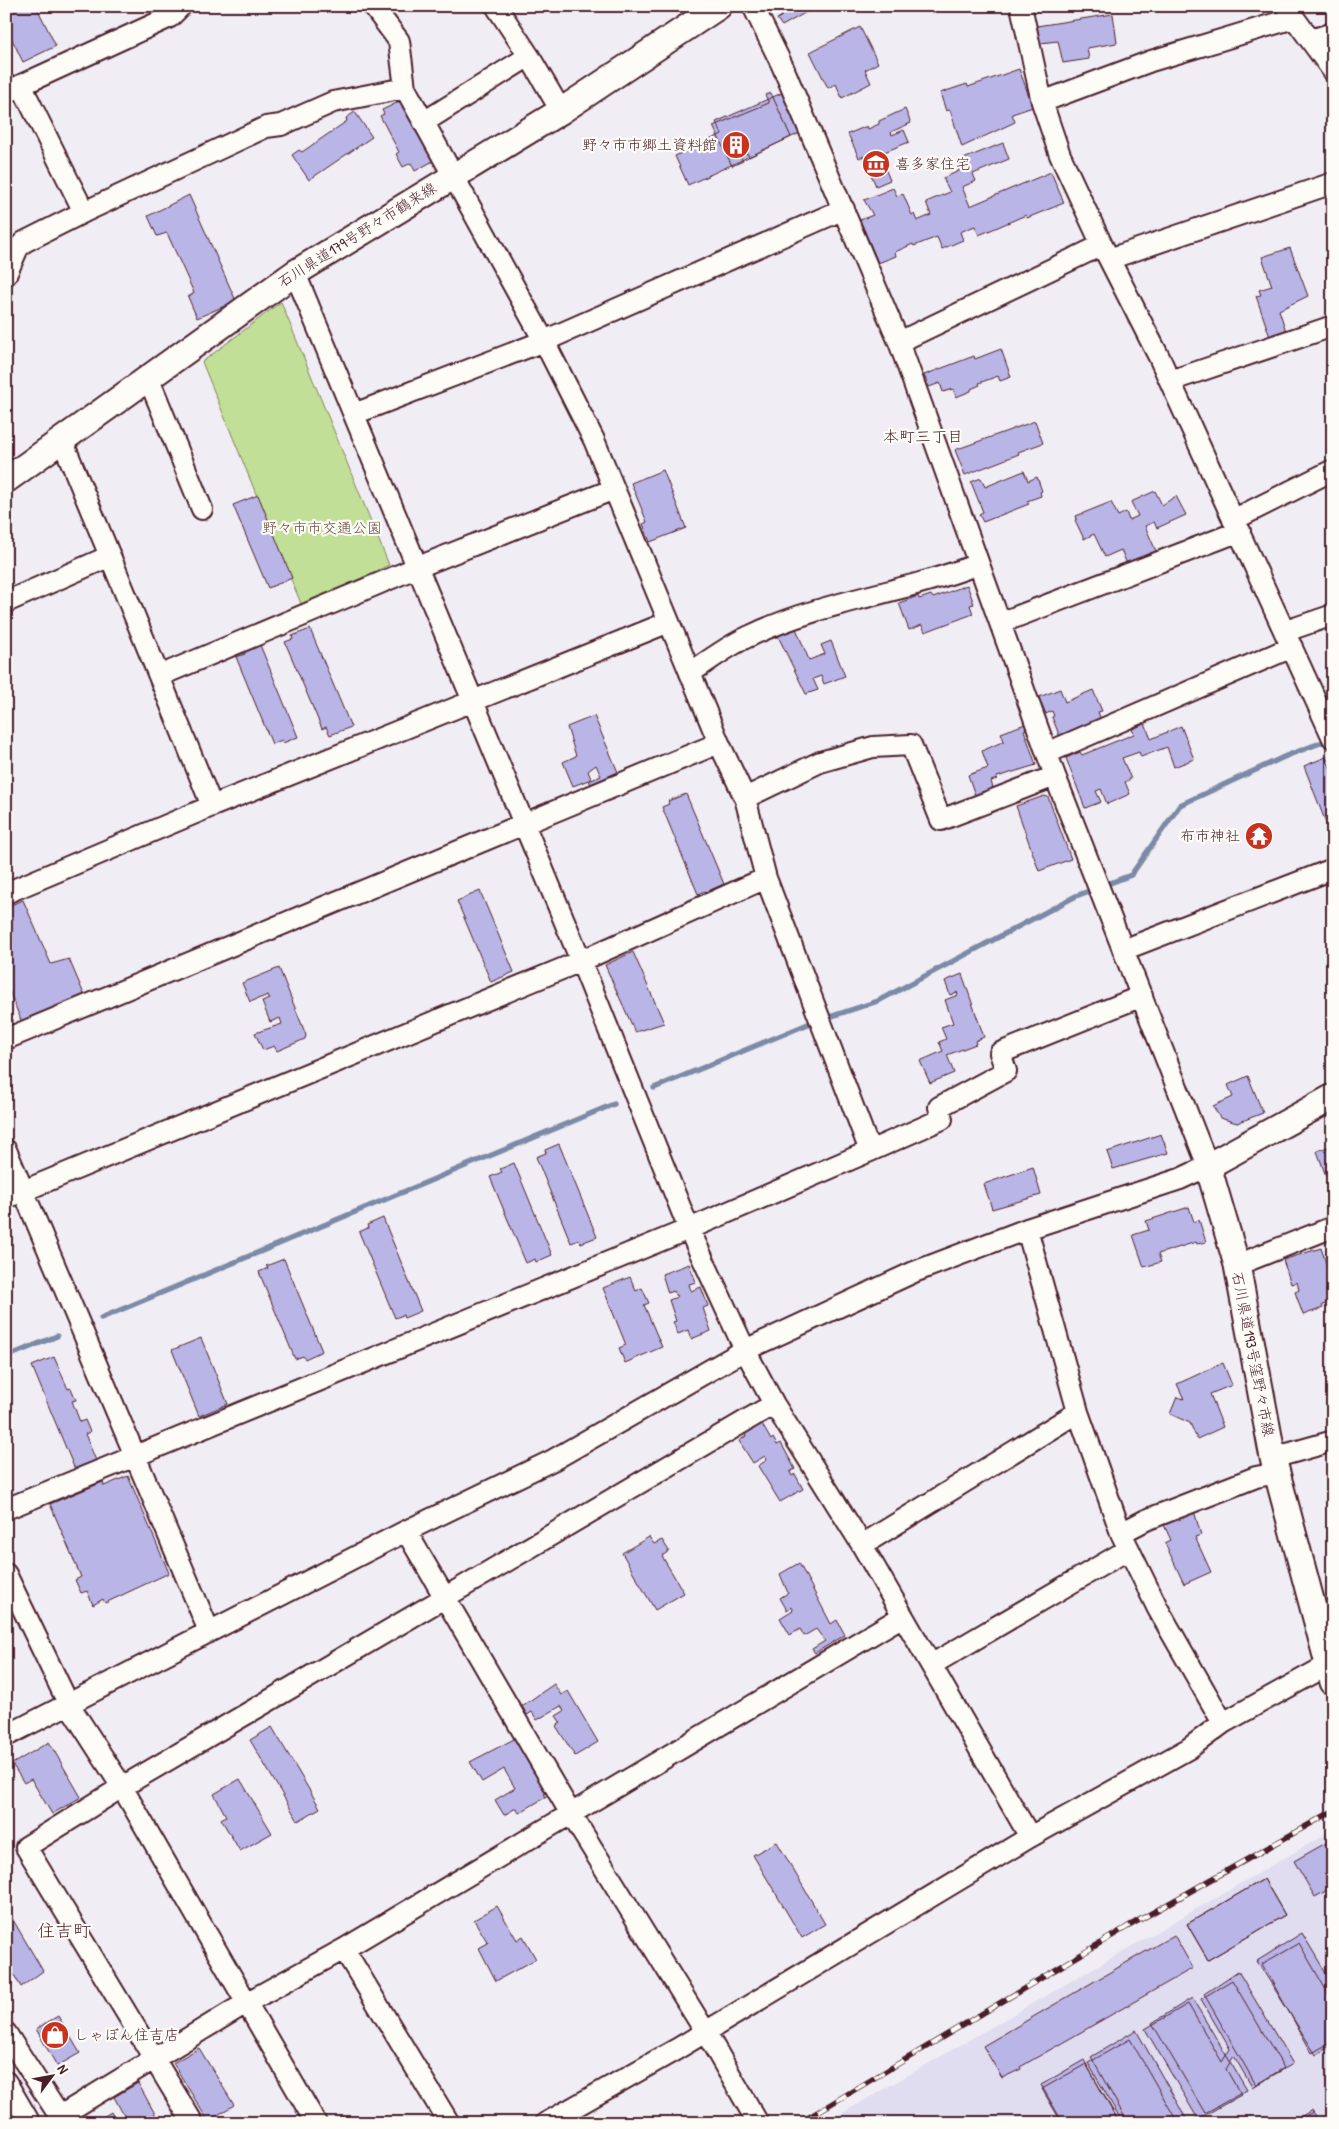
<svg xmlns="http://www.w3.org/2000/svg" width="1339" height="2129" viewBox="0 0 1339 2129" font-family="'Patrick Hand','Klee One',sans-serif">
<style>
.built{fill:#e0ddf0}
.green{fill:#c1df96;stroke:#867f60}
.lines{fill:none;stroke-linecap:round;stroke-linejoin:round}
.stream{stroke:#7b8aa7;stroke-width:5.5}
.building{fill:#bab5e7;stroke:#4a1f2b}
.minor-casing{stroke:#4a1f2b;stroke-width:24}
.major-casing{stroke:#4a1f2b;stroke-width:29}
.minor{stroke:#fdfcf7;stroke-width:20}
.major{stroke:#fdfcf7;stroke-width:25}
.rail-casing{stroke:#4a1f2b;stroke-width:5.5}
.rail{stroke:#fdfcf7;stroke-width:4;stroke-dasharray:11;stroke-linecap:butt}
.labels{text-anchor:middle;stroke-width:4.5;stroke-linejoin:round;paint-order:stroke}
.poi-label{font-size:15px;fill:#4a1f2b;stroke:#fdfcf7;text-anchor:end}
.street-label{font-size:15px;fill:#4a1f2b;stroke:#fdfcf7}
.park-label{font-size:15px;fill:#684f46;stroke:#fdfcf7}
.neighbourhood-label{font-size:16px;fill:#4a1f2b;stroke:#fdfcf7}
.quarter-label{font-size:18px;fill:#4a1f2b;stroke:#fdfcf7}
</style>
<rect width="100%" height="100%" fill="#f0eef4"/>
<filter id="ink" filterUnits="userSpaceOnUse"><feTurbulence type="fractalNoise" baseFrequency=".02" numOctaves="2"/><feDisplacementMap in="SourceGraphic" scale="10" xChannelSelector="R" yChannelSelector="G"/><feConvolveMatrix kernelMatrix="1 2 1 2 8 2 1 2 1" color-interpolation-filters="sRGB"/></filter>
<g filter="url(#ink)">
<path class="built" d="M1333 1830V2123H825Z"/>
<path class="green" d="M281 302 389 565 302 606 202 362Z"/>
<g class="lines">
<path class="stream" d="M654 1088 808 1024 878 1001 1076 896 1131 875 1180 805 1286 756 1331 739
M101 1318 614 1104
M6 1357 57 1336"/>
</g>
<path class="building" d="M6 6H36L56 46 23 62 6 27Z
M780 6H817L782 26 777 19 782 16 777 8Z
M1079 6H1104L1080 12Z
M1113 14 1117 43 1087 48 1089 59 1063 63 1058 41 1040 43 1037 26Z
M860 27 878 63 865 70 871 83 842 98 836 84 828 88 810 52Z
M1019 69 1033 107 1012 114 1015 122 962 147 950 110 946 111 940 93 967 84 968 87Z
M784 92 800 133 688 185 675 156 722 134 716 122Z
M771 93 791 137 749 157 747 153 740 156 743 161 732 166 713 126 769 103 765 95Z
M401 101 403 105 407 103 435 160 415 171 411 163 403 167 396 154 399 152 380 116 384 114 382 110Z
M905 109 911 123 891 132 892 135 904 130 909 142 877 155 880 157 890 180 876 186 863 156 859 158 848 134 867 126 868 129 879 124V121Z
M355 112 372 137 309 180 292 155 299 150 302 152 347 121 346 118Z
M1003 143 1009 159 973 174 976 181 962 187 970 206 1051 172 1064 203 1027 218 1026 215 979 235 975 226 960 232 963 240 942 249 937 237 914 246 913 244 895 252 896 256 878 263 860 220 873 215 864 200 893 188 897 196 903 194 912 215 914 214 917 221 931 215 926 202 950 192 943 178 959 171 956 162Z
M189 195 236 301 197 318 188 297 194 293 167 233 157 236 148 216Z
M1290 248 1308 296 1279 310 1286 331 1270 337 1256 296 1261 295 1259 290 1272 286 1262 257Z
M1001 349 1011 377 1000 381 998 376 979 383 980 385 971 389V391L956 397 953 389 943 392 940 383 929 387 924 375 974 356 975 359Z
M1035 421 1043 443 1018 452 1019 454 965 475 955 450Z
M663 470 686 528 650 542 643 524 647 522 631 483Z
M1024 471 1028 481 1037 477 1042 491 1040 492 1041 496 1027 501 1029 504 983 522 979 514 983 512 971 482 981 478 985 487Z
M1155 491 1162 505 1176 496 1186 515 1157 528 1154 522 1145 526 1156 551 1127 564 1121 550 1105 557 1094 534 1084 539 1075 520 1077 519 1076 516 1111 502 1118 516 1126 512 1129 520 1138 516 1131 502Z
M258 495 292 578 268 588 233 505Z
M967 585 974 604 970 605 973 614 925 632 922 625 909 630 899 603 918 596 919 599 931 595 933 598Z
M795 626 809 660 825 654 821 645 831 641 845 676 824 684 821 676 813 679 818 690 806 694 777 634Z
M310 629 351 727 330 735 326 727 322 729 285 642 293 639 292 636Z
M260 645 298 737 283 743 282 740 272 744 236 657 245 654 244 651Z
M1060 689 1065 702 1093 690 1102 711 1098 712 1103 725 1062 742 1052 717 1054 716 1052 711 1046 714 1039 697Z
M594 716 618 772 591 784 589 781 601 776 596 765 588 771 591 779 573 786 563 762 576 756 567 727Z
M1025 724 1026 729 1024 730 1036 765 997 777V779L991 781 994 792 976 798 968 775 988 768 982 751 1004 741 1001 733Z
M1145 724 1151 739 1181 726 1194 759 1174 767 1167 747 1141 757 1139 752 1122 758 1131 779 1125 782 1130 794 1107 804 1101 789 1096 791 1101 802 1085 808 1066 758 1080 752 1082 755 1134 734 1132 729Z
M1326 757 1333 775V841L1304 766Z
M686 794 724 884 706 892 705 891 698 894 662 807 669 804 668 801Z
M1044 796 1048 797 1071 859 1039 871 1016 806Z
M480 891 514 972 491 982 457 901Z
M23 900 51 964 69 959 86 999 23 1025 6 983V907Z
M633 952 664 1023 635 1032 605 965Z
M279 968 306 1035 305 1039 277 1051 274 1046 263 1050 255 1033 282 1024 280 1018 270 1022 262 1002 270 999 268 995 250 1002 242 983Z
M962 974 984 1037 975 1041 976 1044 947 1055 954 1073 930 1083 920 1061 943 1051 939 1042 946 1039 941 1027 953 1023 945 1000 958 995 957 992 950 995 945 981Z
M1248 1076 1263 1113 1237 1123 1220 1118 1213 1106 1233 1097 1228 1085Z
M1161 1134 1168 1153 1113 1169 1107 1152Z
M559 1144 597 1237 581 1243 579 1240 571 1243 536 1157 546 1153 545 1150Z
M1333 1145V1196L1317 1151Z
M514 1163 552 1255 536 1262 535 1259 526 1263 490 1177 502 1172 500 1169Z
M1033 1167 1041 1195 992 1209 984 1184Z
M1189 1207 1194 1222 1199 1220 1206 1242 1197 1244 1196 1242 1158 1254 1161 1262 1144 1267 1133 1235 1149 1230 1146 1221Z
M383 1218 421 1311 404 1318 403 1315 395 1318 359 1232 368 1228 367 1225Z
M1321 1248 1333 1284V1302L1322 1305 1323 1308 1303 1315 1295 1292 1299 1290 1297 1282 1291 1284 1283 1260Z
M284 1259 322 1351 305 1359 303 1356 295 1359 259 1272 268 1268 266 1266Z
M689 1264 696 1282 689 1284 691 1291 701 1287 708 1306 703 1308 711 1331 691 1339 688 1330 678 1334 673 1322 676 1321 669 1300 677 1297 674 1291 668 1293 662 1274Z
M630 1277 636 1291 642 1288 649 1303 644 1305 662 1347 625 1363 619 1348 626 1345 603 1288Z
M201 1338 228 1404 199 1416 172 1350Z
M54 1357 68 1389 71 1388 76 1400 72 1401 80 1422 85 1420 90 1432 85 1434 97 1463 76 1472 32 1366Z
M1223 1363 1232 1385 1210 1394 1223 1427 1197 1439 1190 1423 1170 1414 1177 1397 1184 1399 1177 1384Z
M760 1421 771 1440 773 1438 777 1445 781 1443 795 1469 790 1472 792 1476 795 1474 803 1489 780 1502 758 1466 767 1460 765 1456 753 1463 739 1441 746 1436 743 1431Z
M128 1476 169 1573 105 1603 103 1599 93 1605 87 1591 81 1593 75 1580 81 1577 50 1504 103 1482 104 1486Z
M1194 1511 1201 1535 1195 1537 1211 1572 1184 1584 1165 1543 1171 1540 1164 1525Z
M649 1537 654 1544 662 1540 669 1551 662 1556 684 1593 655 1610 622 1553Z
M799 1563 831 1624 837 1620 845 1635 815 1653 812 1649 825 1641 816 1629 804 1636 800 1629 790 1635 780 1618 793 1610 791 1607 787 1610 780 1598 788 1593 780 1574Z
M554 1684 561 1695 568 1691 598 1742 575 1756 556 1726 561 1723 556 1716 564 1711 561 1706 537 1720 532 1712 527 1715 522 1706Z
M272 1727 320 1808 298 1821 250 1740Z
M516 1738 548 1792 544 1794 546 1797 519 1813 516 1808 504 1815 495 1800 515 1788 504 1769 482 1782 470 1762Z
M49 1742 81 1797 52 1814 31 1779 24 1783 12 1764Z
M240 1779 272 1833 240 1851 221 1819 226 1816 214 1794Z
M1333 1839V1887L1315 1897 1294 1861Z
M777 1842 825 1924 802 1938 753 1855Z
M1264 1879 1285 1915 1208 1960 1187 1924Z
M1264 1879 1285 1915 1208 1960 1187 1924Z
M497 1906 517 1940 523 1936 536 1959 496 1981 479 1948 488 1943 474 1920Z
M9 1913 43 1971 21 1987 6 1961V1915Z
M1302 1933 1333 1985V2044L1316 2055 1257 1961Z
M1174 1935 1193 1968 1020 2067 1021 2069 1002 2078 983 2046Z
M1299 1943 1333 2002V2041L1312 2053 1262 1964Z
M1238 1971 1293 2064 1256 2085 1204 1994Z
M1232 1980 1284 2068 1252 2087 1234 2056 1226 2069 1241 2095 1198 2119 1145 2029 1188 2004 1222 2062 1230 2049 1201 1999Z
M1192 1998 1247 2090 1205 2113 1152 2023Z
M58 2016 80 2053 57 2066 36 2029Z
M1136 2030 1188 2122 1186 2123H1128L1091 2057Z
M1130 2039 1178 2123H1123L1088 2063Z
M199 2048 234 2105 208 2121 173 2063Z
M1084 2060 1119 2123H1063L1041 2085Z
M1086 2064 1120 2123H1062L1042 2089Z
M138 2083 160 2123H128L114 2097Z
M1312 2110 1320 2123H1290Z
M111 2112 117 2123H93Z
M1313 2112 1319 2123H1294Z"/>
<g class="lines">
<defs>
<path id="minor" d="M496 6 529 56 561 111
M1287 8 1333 71
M1311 40 1333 33
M21 85 84 212 266 127 281 125 333 102 405 88
M6 92 170 17 181 6
M1042 102 1151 61 1294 18
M424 122 529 56
M1102 245 1159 357 1333 738
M1109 259 1333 183
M295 273 581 961 689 1229 745 1350 774 1404 862 1545 1030 1837
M6 275 18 248 24 242 84 212
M899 342 1102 245 1060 155 1042 102 1021 6
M148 377 202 509
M1170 381 1333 326
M354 414 544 341 844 209
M62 440 110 556
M1233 520 1333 470
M6 602 110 556 212 806 6 893
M1000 623 1240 531
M1286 631 1333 615
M690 673C710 660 730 644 752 635 823 601 904 593 978 564
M159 676 418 567 614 489
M1047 753 1292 647
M745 798 820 762 873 747 911 745 941 820 1055 776
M212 806 669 622
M1123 950 1333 869
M6 1039 719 743
M6 1150 209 1631
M870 1151 942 1119 939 1107 1006 1071 1000 1053 1142 996
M6 1198 581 961 766 878
M1027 1229 1078 1412 1121 1533
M1237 1265 1333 1227
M1273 1458 1333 1441
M6 1509 689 1229 870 1151 766 878 745 798 719 743 594 440 544 341 405 88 399 41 373 6
M406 1531 571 1814 705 2031 758 2123
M862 1545 1078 1412
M6 1574 68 1703 122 1787 316 2123
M931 1665 1129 1549
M1223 1723 1158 1609 1121 1533 1146 1520 1256 1477 1277 1473
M6 1736 406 1531 553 1460 745 1350 914 1272 1027 1229 1180 1179 1208 1166 1055 776 899 342 782 65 753 6
M344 1949 903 1616
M6 2033 64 2123
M6 2082 30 2123
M60 2116 246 2003 344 1949 449 2123
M193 2123 26 1847 122 1787 774 1404
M546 2123 677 2049 1030 1837 1188 1749 1223 1723 1328 1665"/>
<path id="major" d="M6 480 295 273 561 111 719 6
M1333 1097 1208 1166 1237 1265 1273 1458 1333 1682"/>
</defs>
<use href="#minor" class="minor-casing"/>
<use href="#major" class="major-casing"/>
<use href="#minor" class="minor"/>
<use href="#major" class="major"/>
<defs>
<path id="rail" d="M799 2123 1127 1927 1333 1811"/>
</defs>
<use href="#rail" class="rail-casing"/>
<use href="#rail" class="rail"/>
</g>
</g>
<defs>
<symbol id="building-disc" viewBox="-11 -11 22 22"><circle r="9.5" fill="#c8321e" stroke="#fdfcf7"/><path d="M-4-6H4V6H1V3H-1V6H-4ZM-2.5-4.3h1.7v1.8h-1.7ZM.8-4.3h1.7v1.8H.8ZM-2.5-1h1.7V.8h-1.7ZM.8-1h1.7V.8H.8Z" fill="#fff"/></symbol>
<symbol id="museum-disc" viewBox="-11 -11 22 22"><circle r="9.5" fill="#c8321e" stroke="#fdfcf7"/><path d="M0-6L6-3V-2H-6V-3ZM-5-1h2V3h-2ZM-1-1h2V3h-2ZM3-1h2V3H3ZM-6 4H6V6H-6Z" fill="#fff"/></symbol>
<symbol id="temple-disc" viewBox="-11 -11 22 22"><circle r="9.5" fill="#c8321e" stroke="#fdfcf7"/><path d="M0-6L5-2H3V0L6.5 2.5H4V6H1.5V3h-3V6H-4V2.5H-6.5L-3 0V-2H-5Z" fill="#fff"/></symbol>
<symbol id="shop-disc" viewBox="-11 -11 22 22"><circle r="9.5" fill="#c8321e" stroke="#fdfcf7"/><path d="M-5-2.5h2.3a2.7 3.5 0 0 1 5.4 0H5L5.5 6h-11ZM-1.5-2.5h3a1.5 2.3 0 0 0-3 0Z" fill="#fff"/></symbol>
</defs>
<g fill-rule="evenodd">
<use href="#building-disc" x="720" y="129" width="32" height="32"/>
<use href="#museum-disc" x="860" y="148" width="32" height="32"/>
<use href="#temple-disc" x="1243" y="820" width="32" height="32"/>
<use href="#shop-disc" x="39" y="2019" width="32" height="32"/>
</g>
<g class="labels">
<g class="poi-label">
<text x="717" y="150">野々市市郷土資料館</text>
<text x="895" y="169" text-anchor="start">喜多家住宅</text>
<text x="1240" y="841">布市神社</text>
<text x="74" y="2040" text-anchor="start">しゃぼん住吉店</text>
</g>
<g class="street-label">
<text transform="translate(357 235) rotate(-32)" y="5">石川県道179号野々市鶴来線</text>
<text transform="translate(1253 1354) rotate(79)" y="5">石川県道193号窪野々市線</text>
</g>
<g class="park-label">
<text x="322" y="533">野々市市交通公園</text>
</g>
<g class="neighbourhood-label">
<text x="923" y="442">本町三丁目</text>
</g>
<g class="quarter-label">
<text x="64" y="1937">住吉町</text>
</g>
</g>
<rect width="1339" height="2129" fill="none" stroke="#fdfcf7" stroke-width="25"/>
<rect x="12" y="12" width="1314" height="2104" fill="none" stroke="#4a1f2b" stroke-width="2" filter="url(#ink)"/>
<g transform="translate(52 2076) rotate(58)" stroke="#fdfcf7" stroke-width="4" paint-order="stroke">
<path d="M0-4L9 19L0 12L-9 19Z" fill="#4a1f2b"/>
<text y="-8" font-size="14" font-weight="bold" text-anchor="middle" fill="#4a1f2b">N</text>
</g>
</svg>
